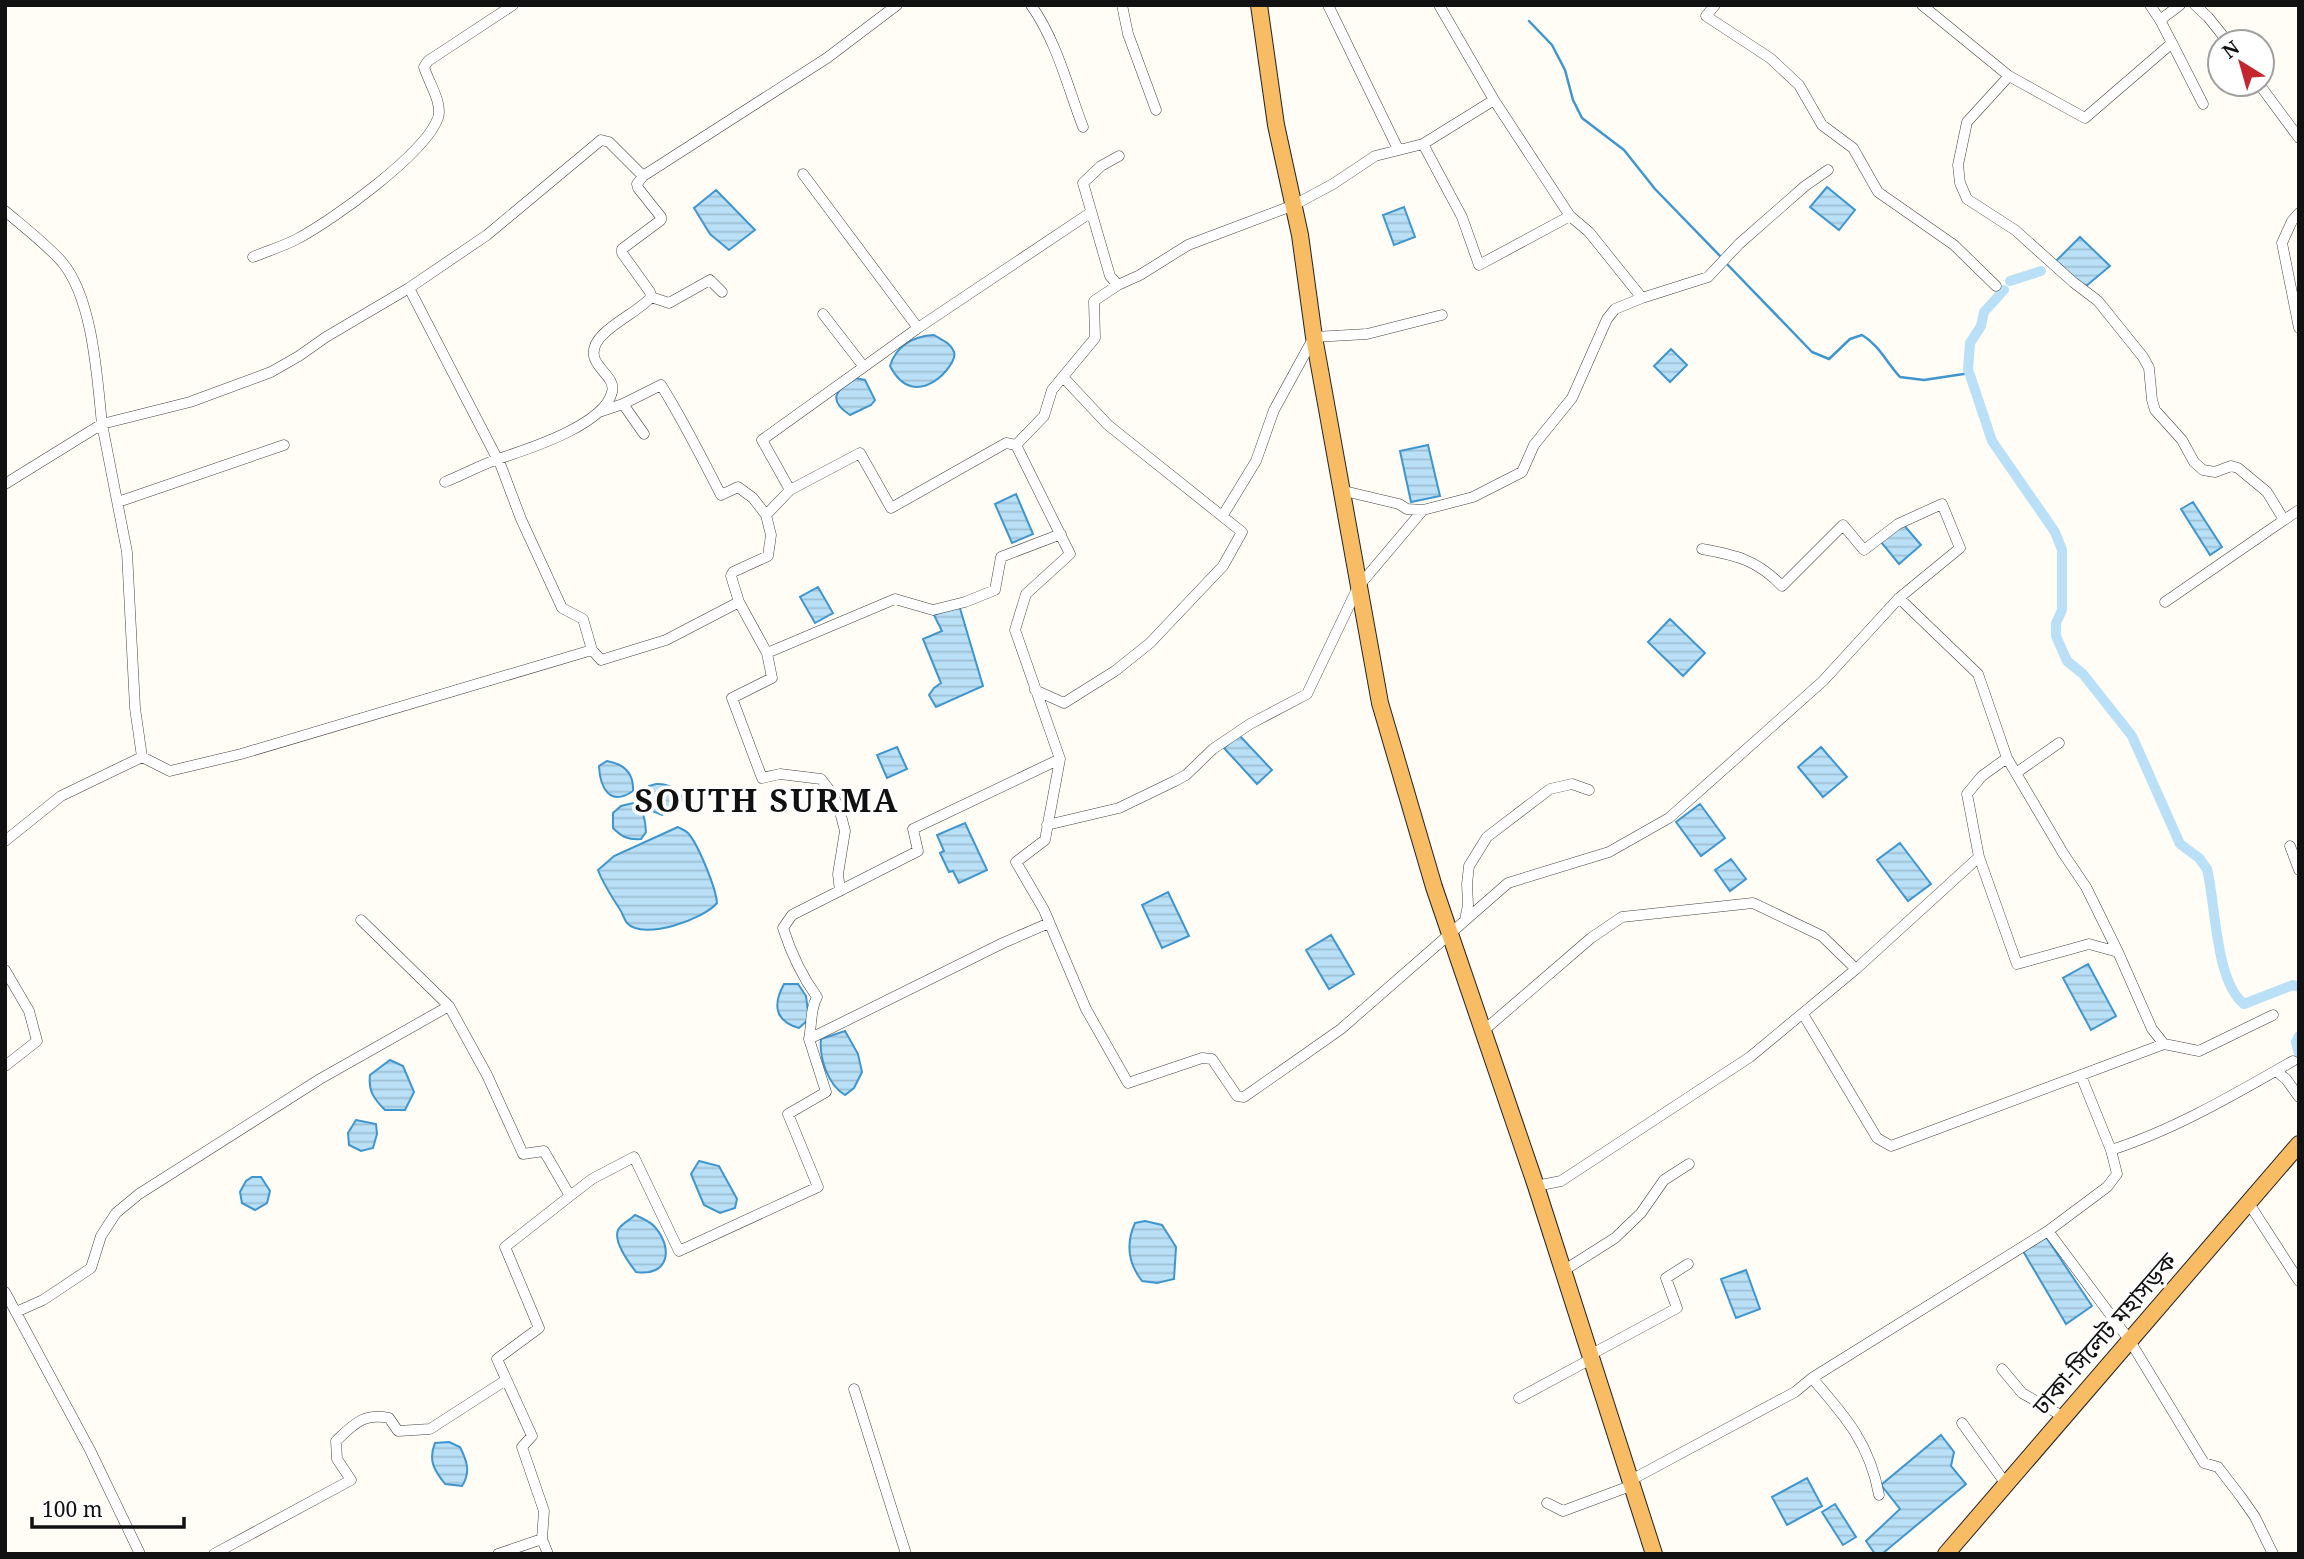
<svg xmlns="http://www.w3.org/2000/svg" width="2304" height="1559" viewBox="0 0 2304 1559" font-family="'Noto Serif','Noto Sans Bengali',serif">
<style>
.water{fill:url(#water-rules);stroke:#3f96cf;stroke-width:2}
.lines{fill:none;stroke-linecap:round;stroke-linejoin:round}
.stream{stroke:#3f96cf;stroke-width:2.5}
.canal{stroke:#b9e0f7;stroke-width:10}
.minor-casing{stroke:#444;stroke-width:11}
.trunk-casing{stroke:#222;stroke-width:18}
.minor{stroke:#fff;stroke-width:10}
.trunk{stroke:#f7bc64;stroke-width:16}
.labels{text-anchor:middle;stroke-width:7;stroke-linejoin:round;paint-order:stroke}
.street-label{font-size:24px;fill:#111;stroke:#fff}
.district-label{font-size:32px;font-weight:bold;letter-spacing:2px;fill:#111;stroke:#fff}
</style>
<defs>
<pattern id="water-rules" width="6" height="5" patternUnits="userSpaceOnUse" patternTransform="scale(1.75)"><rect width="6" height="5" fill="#b9e0f7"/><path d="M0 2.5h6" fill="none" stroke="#9ebfd3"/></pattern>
</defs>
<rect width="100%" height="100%" fill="#fffdf5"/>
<path class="water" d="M1827 187 1855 210 1839 230 1810 207Z
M716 190 755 230 729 250 710 234 694 208Z
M1404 207 1415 237 1394 245 1383 215Z
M2080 237 2110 266 2085 287 2056 261Z
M934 335C942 340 951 343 954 352 959 364 915 415 890 366 896 346 913 336 934 335Z
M1671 349 1687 365 1670 382 1654 366Z
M855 378 865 380 875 400 871 405 850 415C826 399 837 390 855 378Z
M1428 445 1440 496 1411 502 1400 451Z
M1016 494 1033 534 1012 543 995 504Z
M2193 502 2222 547 2210 555 2181 509Z
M1903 524 1921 545 1899 564 1881 542Z
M818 587 833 613 815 623 800 597Z
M959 605 983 686 936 707 929 695 934 688 941 683 923 639 942 631 934 615Z
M1670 619 1705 653 1683 676 1648 642Z
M1239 735 1272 770 1257 784 1224 748Z
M897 747 907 769 887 778 877 755Z
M1821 747 1847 777 1823 797 1798 767Z
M607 761C624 764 634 773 633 791 610 807 600 788 599 766Z
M656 784C669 783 676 789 683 799L675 808 662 815 652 811 646 803 649 786Z
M633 803C644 811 645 818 646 832L641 839C628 840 622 837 613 828V813L621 806Z
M1700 804 1725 838 1701 856 1676 822Z
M965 823 987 870 959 883 953 871 949 872 940 853 944 851 937 835Z
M678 827C681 829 685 830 688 833 698 844 716 888 717 903 704 919 644 941 627 923 624 919 622 912 619 908 611 895 603 884 598 870L614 856Z
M1900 843 1931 884 1908 901 1877 860Z
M1731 859 1746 879 1730 891 1715 870Z
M1168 892 1189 936 1162 948 1142 905Z
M1331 935 1354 974 1329 989 1306 950Z
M2088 964 2116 1016 2091 1030 2063 978Z
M784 984H798L806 996 809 1019 799 1028C774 1021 773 1004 784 984Z
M845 1031 858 1054 862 1072 854 1088 845 1095C828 1085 819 1058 821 1039Z
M390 1060 403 1066 414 1092 405 1110H385C374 1099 368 1091 370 1075Z
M356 1120 376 1124 377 1134 373 1148 361 1151 349 1145 348 1133Z
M699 1161 719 1166 737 1199 735 1208 720 1213 704 1205 691 1174Z
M252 1177H261L270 1191 267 1203 255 1210 242 1203 240 1192 246 1181Z
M635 1215C642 1218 649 1221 654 1226 674 1248 669 1277 636 1272 629 1263 613 1242 618 1230 621 1224 630 1220 635 1215Z
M1145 1221 1162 1225 1176 1247 1174 1279 1157 1283 1142 1281C1128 1263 1126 1243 1135 1223Z
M2046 1237 2092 1306 2066 1324 2023 1251Z
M1746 1270 1760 1309 1736 1318 1721 1279Z
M1941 1435 1954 1452 1951 1466 1966 1484 1882 1554H1875L1866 1541 1900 1509 1881 1485Z
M449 1442 460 1447C467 1461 471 1472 462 1486L445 1484C434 1470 428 1460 435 1443Z
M1807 1478 1822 1506 1787 1525 1772 1497Z
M1835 1504 1856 1537 1843 1545 1822 1512Z"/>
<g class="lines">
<path class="stream" d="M1529 21 1552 45 1565 70 1573 100 1582 118 1624 150 1655 189 1722 258
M1726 263 1812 352 1829 359 1850 339 1862 335C1879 345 1887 363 1900 377L1924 380 1970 373"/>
<path class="canal" d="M2010 281 2041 271
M2004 290 1984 312 1981 326 1970 343 1968 369 1992 441 2055 532 2062 550V610L2056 623V636L2067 661 2083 674 2132 736 2180 844 2199 858 2207 869C2216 905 2215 981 2244 1004L2293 985 2299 987
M2299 1036 2296 1042 2299 1054"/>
<defs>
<path id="minor" d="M1031 5C1057 42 1067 85 1083 127
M1122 5 1128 34 1156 110
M1328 5 1398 149
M1439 5 1494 100
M1715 5 1706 16 1770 58 1799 85 1822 125 1853 148 1878 192 1954 245 1996 286
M1922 5 2009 76 2085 118 2172 43 2160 20
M2150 5 2160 20 2180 5
M2195 5 2208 17 2228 42
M2172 43 2203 104
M2009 76 1967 122 1958 165 1960 183 1967 199 2015 230 2073 282 2098 301 2143 357 2149 368 2152 400 2155 410 2182 440 2194 462 2203 470 2215 472 2231 466 2238 468 2267 492 2284 520 2299 510
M2259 84 2299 138
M1423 144 1494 100 1570 216 1479 265 1462 217 1423 144 1375 156 1333 184 1294 205 1188 245 1140 275 1118 285 1094 301 1095 338 1052 390 1044 416 1016 445 1070 554 1026 594 1015 630 1060 759 1045 840 1016 862 1044 910 1086 1009 1128 1083 1202 1058 1212 1059 1237 1096 1244 1097 1341 1029 1508 883 1609 852 1669 818 1823 681 1899 598 1978 674 2007 758 2063 853 2086 887 2118 952 2152 1029 2164 1044 2199 1051 2273 1015
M803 174 918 328
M5 211C24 227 46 244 62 262 93 299 97 377 102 424L190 402 271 372 299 356 326 337 409 288 487 235 601 140 609 142 643 176 827 58 897 5
M2299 213 2292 221 2282 243 2299 328
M253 257C267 251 284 246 297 239 333 220 425 154 438 118 443 103 428 81 424 67L428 61 513 5
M1118 285 1110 276 1083 183 1101 166 1119 156
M409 288 501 466 521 519 562 608 583 619 592 650
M651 297 669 303 710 280 722 292
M1642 298 1708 277 1739 244 1805 186 1828 170
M823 314 864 367
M623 404 644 434
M599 412 623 404 661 385C683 420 702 458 721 495L738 487 753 498 766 515
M445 482C465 474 484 463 504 457 531 448 605 424 612 392 616 378 596 369 594 356 589 332 638 314 651 297L650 292 622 253V249L661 220V217L638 188 637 184 643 176
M5 484 102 424 127 552 135 708 142 757
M790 490 860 453 891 508 1006 443 1016 445
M1340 490 1399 504 1407 509 1423 510
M118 502 284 445
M1223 515 1256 461 1274 410 1314 337 1367 334 1442 315
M1702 549C1736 555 1757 560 1782 586L1843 525 1864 550 1898 524 1942 504 1960 548 1899 598
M2165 602 2284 520
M767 653 739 602 731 576 733 572 768 556 771 535 766 515 790 490 762 440 918 328 1090 213
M1035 690 1064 703 1115 671 1150 643 1223 566 1242 532 1108 425 1063 377
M142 757 170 771 241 754 592 650 601 660 666 640 739 602
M2007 758 1982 776 1967 794 1979 857 2017 964 2089 944 2118 952
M2016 773 2059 743
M1047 825 1119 808 1175 781 1186 775 1213 749 1250 724 1307 694 1358 587 1423 510 1473 497 1522 472 1534 445 1572 398 1607 319 1615 309 1642 298 1589 232 1570 216
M5 841 61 796 142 757
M2290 846 2299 870
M840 891 838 874 845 831 839 808 831 792 821 779 780 774 762 778 732 698 772 678 767 653 895 599 933 610 965 602 995 590 1001 557 1061 534
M361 920 449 1006 487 1075 523 1154 544 1151 570 1196 505 1247 539 1328 497 1359 532 1436 522 1447 544 1511 542 1539 548 1554
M1465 920 1468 905 1467 884 1469 866 1487 837 1550 789 1572 784 1589 790
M5 970 29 1011 37 1041 5 1066
M1803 1014 1877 1138 1891 1146 2164 1044
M1482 1032 1591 938 1622 917 1753 903 1822 936 1856 969
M809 1039C812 1024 810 1010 817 997 801 975 791 953 783 928L792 915 918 851 913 829 1060 759
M2276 1071 2286 1079 2299 1097
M2111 1150C2174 1130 2235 1094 2293 1061
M1536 1186 1561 1181 1750 1057 1856 969 1979 857
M570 1196 592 1179 634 1157 679 1251 818 1187 788 1114 826 1092 809 1039 1003 943 1049 923
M2248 1202 2299 1281
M2048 1231 2107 1187 2117 1174 2111 1150 2081 1076
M1563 1271 1615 1238 1641 1213 1664 1180 1689 1164
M5 1292 90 1450 140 1554
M16 1312 43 1300 91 1268 101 1236 116 1213 139 1194 320 1079 449 1006
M1590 1355 1677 1308 1666 1278 1688 1264
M2002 1369 2022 1393 2064 1417
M1812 1378C1845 1416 1870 1444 1879 1495
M854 1389 906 1554
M1519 1398 1591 1359
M1962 1423 2006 1484
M1631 1480 1795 1392 1812 1378 2048 1231 2130 1341 2204 1463 2218 1467 2241 1497 2255 1517 2273 1554
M1547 1503 1563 1511 1633 1485
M214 1554 351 1480 337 1459 336 1441C354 1424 363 1413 389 1418L398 1431 430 1429 506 1380
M498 1554 542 1539"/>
<path id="trunk" d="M1259 5 1276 125 1300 235 1314 337 1380 703 1434 887 1536 1186 1654 1554
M1946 1554 2299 1144"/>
</defs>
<use href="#minor" class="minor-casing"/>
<use href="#trunk" class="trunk-casing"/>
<use href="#minor" class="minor"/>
<use href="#trunk" class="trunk"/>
</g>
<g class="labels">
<g class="street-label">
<text transform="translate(2105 1334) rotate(-49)" y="8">ঢাকা-সিলেট মহাসড়ক</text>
</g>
<g class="district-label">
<text x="767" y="812">SOUTH SURMA</text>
</g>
</g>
<rect width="2304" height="1559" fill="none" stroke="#111111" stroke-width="14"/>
<g transform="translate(2241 63) rotate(323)"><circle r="33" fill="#ffffff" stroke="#a0a0a0" stroke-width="2"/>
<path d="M0-5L12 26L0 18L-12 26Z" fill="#c4262e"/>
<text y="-10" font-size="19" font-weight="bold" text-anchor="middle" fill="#111111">N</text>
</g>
<path d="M32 1517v10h152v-10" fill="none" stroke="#111111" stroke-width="3.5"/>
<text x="42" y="1517" font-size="21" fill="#111111" stroke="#ffffff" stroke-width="5" paint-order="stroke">100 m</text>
</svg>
